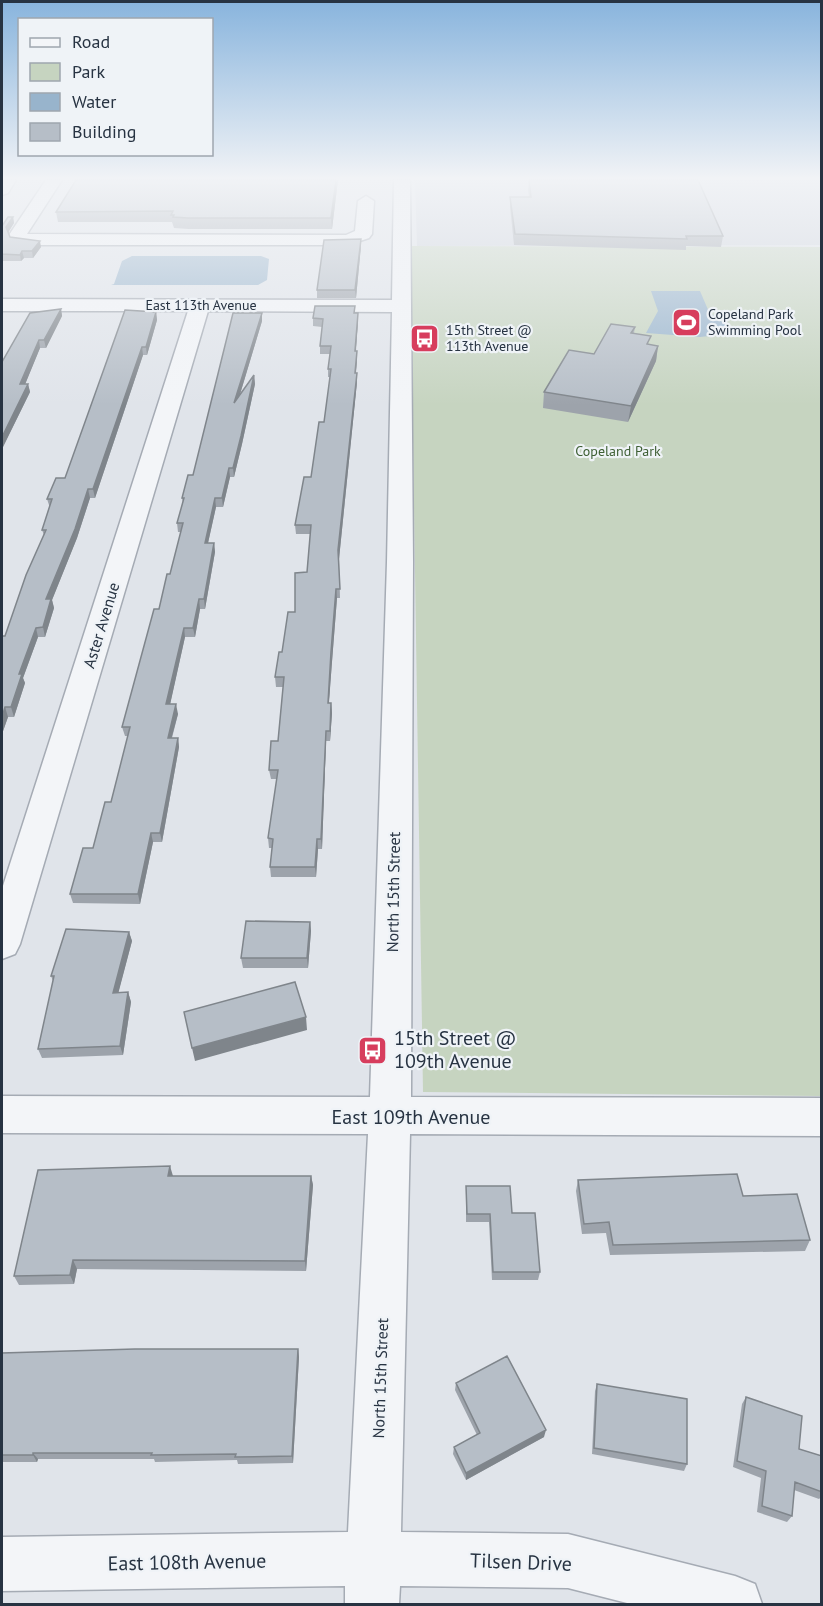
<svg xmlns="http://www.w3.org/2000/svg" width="823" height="1606" viewBox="0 0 823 1606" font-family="'PT Sans',sans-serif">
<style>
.built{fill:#ced3dc}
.green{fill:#c6d4c0}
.water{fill:#98b4cc}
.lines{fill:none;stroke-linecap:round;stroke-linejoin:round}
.minor-casing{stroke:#a5abb4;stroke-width:3}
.minor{fill:#f3f5f8;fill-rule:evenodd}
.wall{fill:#9da3ab}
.shaded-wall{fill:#7f858b}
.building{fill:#b6bec7;stroke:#7f858b;stroke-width:1.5}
.labels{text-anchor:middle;stroke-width:4.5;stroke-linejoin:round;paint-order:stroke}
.far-street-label{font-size:14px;fill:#273342;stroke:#eff3f7}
.far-poi-label{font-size:14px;fill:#273342;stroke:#eff3f7;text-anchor:start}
.far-park-label{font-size:14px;fill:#3e5f34;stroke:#eff3f7}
.street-label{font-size:16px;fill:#273342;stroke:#eff3f7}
.near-poi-label{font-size:20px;fill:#273342;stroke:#eff3f7;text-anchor:start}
.near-street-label{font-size:20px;fill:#273342;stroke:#eff3f7}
</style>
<rect width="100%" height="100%" fill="#e0e4ea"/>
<path class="built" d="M415 180H821V245L417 246Z"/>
<path class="green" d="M410 246 821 247V1096L423 1092Z"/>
<path class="water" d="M132 256H261L269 259 267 280 258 285H111L114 284 122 261Z
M651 291H700L709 312 737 333 700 337 646 333 658 311Z"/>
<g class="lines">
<defs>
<path id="minor" d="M2 180H16L8 193 2 195Z
M46 180H62L27 234 346 235 355 231 358 201 366 196 374 201 372 234 369 238 348 245H32L13 242 9 235Z
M394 180H410L413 562 411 1097 822 1098V1136L410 1134 401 1532 568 1534 735 1576 755 1584 762 1604H631L568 1588 400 1586 399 1604H345V1586L2 1591V1537L348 1532 368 1134 2 1133V1096L370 1097 387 562 392 312 208 311 20 944 15 954 2 959V889L188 311H2V299L392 300Z"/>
</defs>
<use href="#minor" class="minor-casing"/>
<use href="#minor" class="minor"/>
</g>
<path class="wall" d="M76 180H338L332 229H189L174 228 172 222H58L56 212Z
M529 180H698L723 236 721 247 686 246V250L514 245 510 207V197H529L528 190Z
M735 180H763V181H735Z
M13 217 14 223 8 233 10 237 41 247 33 258H24L21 261H2V226Z
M361 239V246L356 298H317V290Z
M355 306V313L358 321 356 351 357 359 356 373H357V382L339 559 340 598H337L332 661 329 703H331L332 713 330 741H326L322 849H318L316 877H271L270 867 272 848H269L268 838 277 779H271L269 770 278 741 283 687H276L275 677 282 652 307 572 310 534H296L295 525 311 477 324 422 330 377H328V369L330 354H320V346L322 327 313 326V318Z
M61 309 62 316 46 348H40L25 384H28L30 392 2 449V362Z
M156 312 157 320 147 355H143L95 498H90L77 538 52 600 54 608 45 637H38L23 678 25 683 14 717H8L2 734 5 636 44 535 42 530 50 508 47 499 65 478Z
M262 313V321L240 394 254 375 255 384 242 444 234 477H230L223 507H216L208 543H214L215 552 205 609H200L195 637H185L170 704 178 714 172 738H178L179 747 162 842H153L140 904 73 903 70 894 93 848 111 802 128 736H125L122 727 170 574 181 532H178L177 523 183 503 182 498 193 475Z
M635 327 634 333 650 345 658 346 656 361 628 422 543 408 544 392 594 354Z
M310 922 311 931 308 968H243L241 958Z
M129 932 132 941 118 993 128 992 131 1002 123 1055 42 1058 38 1049 53 981 51 976Z
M173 1176H311L313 1185 306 1271 77 1269 74 1284 19 1285 14 1276Z
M578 1180 743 1196 810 1240 805 1251 610 1255 606 1233 582 1234 576 1191Z
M466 1186 512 1213 540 1272 538 1280H492L489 1222H466Z
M298 1349 299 1357 293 1463 238 1464 237 1460 155 1462 154 1459H38L37 1462H2V1354Z
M456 1383 544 1437 466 1480 453 1454 454 1447 477 1435 455 1390Z
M597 1384 687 1464 684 1471 592 1454 595 1391Z
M746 1397 799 1449 822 1456V1496L819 1499 794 1490 792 1516 787 1522 757 1512 761 1478 733 1467 742 1404Z"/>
<path class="shaded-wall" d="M336 180H338L332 229 331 218Z
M13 217 14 223 7 234 6 227Z
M361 239V246L356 298 355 290Z
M40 241 41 247 33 258 32 251Z
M22 251 24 258 21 261 20 255Z
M61 309 62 316 46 348 44 340Z
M156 312 157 320 147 355 146 347Z
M262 313V321L235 411 234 403Z
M358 313V321L355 359V351Z
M39 340 40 348 22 392 20 384Z
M658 346 656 361 628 422 631 406Z
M142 347 143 355 95 498 93 489Z
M357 351V359L355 382V373Z
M357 373V382L339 559 338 550Z
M254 375 255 384 242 444 234 477 233 468Z
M28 384 30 392 2 449V437Z
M229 468 230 477 223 507 222 498Z
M88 489 90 498 77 538 52 600 54 608 45 637 43 627 46 599Z
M215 498 216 507 206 552 205 543Z
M214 543 215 552 205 609 204 599Z
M336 589 337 598 328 713V703Z
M199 599 200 609 195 637 193 628Z
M36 628 38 637 23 678 25 683 14 717 11 707 19 674Z
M184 628 185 637 168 714 166 704Z
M331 703 332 713 330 741V731Z
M176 704 178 714 169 747 168 738Z
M5 707 8 717 2 734V717Z
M326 731V741L322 849 321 839Z
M178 738 179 747 162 842 160 833Z
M151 833 153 842 140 904 138 894Z
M317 839 318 849 316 877 315 867Z
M310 922 311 931 308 968 307 958Z
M129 932 132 941 116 1002 113 993Z
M128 992 131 1002 123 1055 120 1046Z
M306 1017 307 1030 195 1061 192 1048Z
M170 1166 173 1176H168Z
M311 1176 313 1185 306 1271 305 1261Z
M73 1260 77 1269 74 1284 70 1275Z
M298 1349 299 1357 293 1463 292 1456Z
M546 1430 544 1437 466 1480V1473Z
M33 1453 38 1459 37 1462 33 1455Z"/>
<path class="building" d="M76 180H336L331 218H188L173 217 174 215H171L173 211 56 212Z
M529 180H698L723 236H686L687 239 515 234 510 197H531Z
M8 217H13L6 227 10 237 40 241 32 251H22L20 255 2 254V226Z
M361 239 355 290H317L324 240Z
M315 306H355L354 313H358L355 351H357L355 373H357L338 550 340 589H336L331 652 328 703H331L330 731H326L321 839H317L315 867H270L273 839 268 838 278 770H269L271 741H278L284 677H275L279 652H282L288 612H295V573L307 572 311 525H295L304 477H311L319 422H324L331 369H328L331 346H320L323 319 313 318Z
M61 309 44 340H39L20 384H28L2 437V362L30 313Z
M125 310 156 312 146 347H142L93 489H88L75 529 46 599H51L43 627 36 628 19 674H22L11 707H5L2 717V636H5L26 575 46 530H42L52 499H47L56 478H65Z
M233 313H262L234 403 254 375 241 436 233 468H229L222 498H215L205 543H214L204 599H199L193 628H184L166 704H176L168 738H178L160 833H151L138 894H70L83 848H93L105 802H111L130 727H122L154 609H159L167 574H170L183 523H177L184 498H182L188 475H193Z
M611 324 635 327 631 333 651 336 647 344 658 346 631 406 544 392 569 350 594 354Z
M246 921 310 922 307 958H241Z
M66 929 129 932 113 993 128 992 120 1046 38 1049 54 976H51Z
M295 982 306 1017 192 1048 184 1012Z
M170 1166 168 1176H311L305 1261 73 1260 70 1275 14 1276 38 1170Z
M737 1174 743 1196 797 1194 810 1240 613 1245 609 1222 584 1224 578 1180Z
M466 1186H510L512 1213H535L540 1272H493L490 1214H467Z
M135 1349H298L292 1456 235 1457 236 1454 151 1455 152 1453H33V1455H2V1353Z
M507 1356 546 1430 466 1473 454 1447 480 1433 456 1383Z
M597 1384 687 1399V1464L594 1448Z
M746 1397 802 1416 799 1449 822 1456V1492L795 1482 792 1516 762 1506 766 1471 737 1461Z"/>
<linearGradient id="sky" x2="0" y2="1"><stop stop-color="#88b4dd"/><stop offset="0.44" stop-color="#f1f3f6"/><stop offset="1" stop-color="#f1f3f6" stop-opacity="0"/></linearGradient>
<rect width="823" height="405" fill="url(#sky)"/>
<defs>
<symbol id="stadium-square" viewBox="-11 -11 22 22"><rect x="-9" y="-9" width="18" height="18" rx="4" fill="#d73d5d" stroke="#eff3f7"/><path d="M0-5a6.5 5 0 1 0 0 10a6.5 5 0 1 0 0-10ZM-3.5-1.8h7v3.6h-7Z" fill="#fff"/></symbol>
<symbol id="bus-square" viewBox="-11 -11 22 22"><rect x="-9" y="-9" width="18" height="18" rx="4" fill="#d73d5d" stroke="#eff3f7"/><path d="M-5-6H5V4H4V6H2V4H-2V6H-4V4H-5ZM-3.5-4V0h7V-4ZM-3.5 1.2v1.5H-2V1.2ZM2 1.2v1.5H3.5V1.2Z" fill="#fff"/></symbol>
</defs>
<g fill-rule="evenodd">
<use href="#stadium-square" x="670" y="306" width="33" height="33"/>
<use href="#bus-square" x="408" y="322" width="33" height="33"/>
<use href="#bus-square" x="356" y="1034" width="33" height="33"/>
</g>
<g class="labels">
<g class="far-street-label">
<text x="201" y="310">East 113th Avenue</text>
</g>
<g class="far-poi-label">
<text x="708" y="319">Copeland Park<tspan x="708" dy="16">Swimming Pool</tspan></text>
<text x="446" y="335">15th Street @<tspan x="446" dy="16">113th Avenue</tspan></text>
</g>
<g class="far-park-label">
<text x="618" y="456">Copeland Park</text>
</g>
<g class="street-label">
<text transform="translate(101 625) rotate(-73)" y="6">Aster Avenue</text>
<text transform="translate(393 892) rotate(-89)" y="6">North 15th Street</text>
<text transform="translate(380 1378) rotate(-88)" y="6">North 15th Street</text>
</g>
<g class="near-poi-label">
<text x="394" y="1045">15th Street @<tspan x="394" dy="23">109th Avenue</tspan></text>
</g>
<g class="near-street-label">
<text x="411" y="1124">East 109th Avenue</text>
<text transform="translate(187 1562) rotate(-1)" y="7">East 108th Avenue</text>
<text transform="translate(521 1562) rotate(2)" y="7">Tilsen Drive</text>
</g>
</g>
<rect width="823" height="1606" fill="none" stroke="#273342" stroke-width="6"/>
<rect x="18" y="18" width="195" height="138" fill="#eff3f7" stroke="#9fa6af" stroke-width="1.5"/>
<rect x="30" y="38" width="30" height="9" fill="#f3f5f8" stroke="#9fa6af" stroke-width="1.5"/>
<text x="72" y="48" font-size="18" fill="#273342">Road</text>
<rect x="30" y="63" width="30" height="18" fill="#c6d4c0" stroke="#9fa6af" stroke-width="1.5"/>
<text x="72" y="78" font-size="18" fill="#273342">Park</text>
<rect x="30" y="93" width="30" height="18" fill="#98b4cc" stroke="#9fa6af" stroke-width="1.5"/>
<text x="72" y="108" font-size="18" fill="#273342">Water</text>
<rect x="30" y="123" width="30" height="18" fill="#b6bec7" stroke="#9fa6af" stroke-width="1.5"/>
<text x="72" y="138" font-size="18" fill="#273342">Building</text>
</svg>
